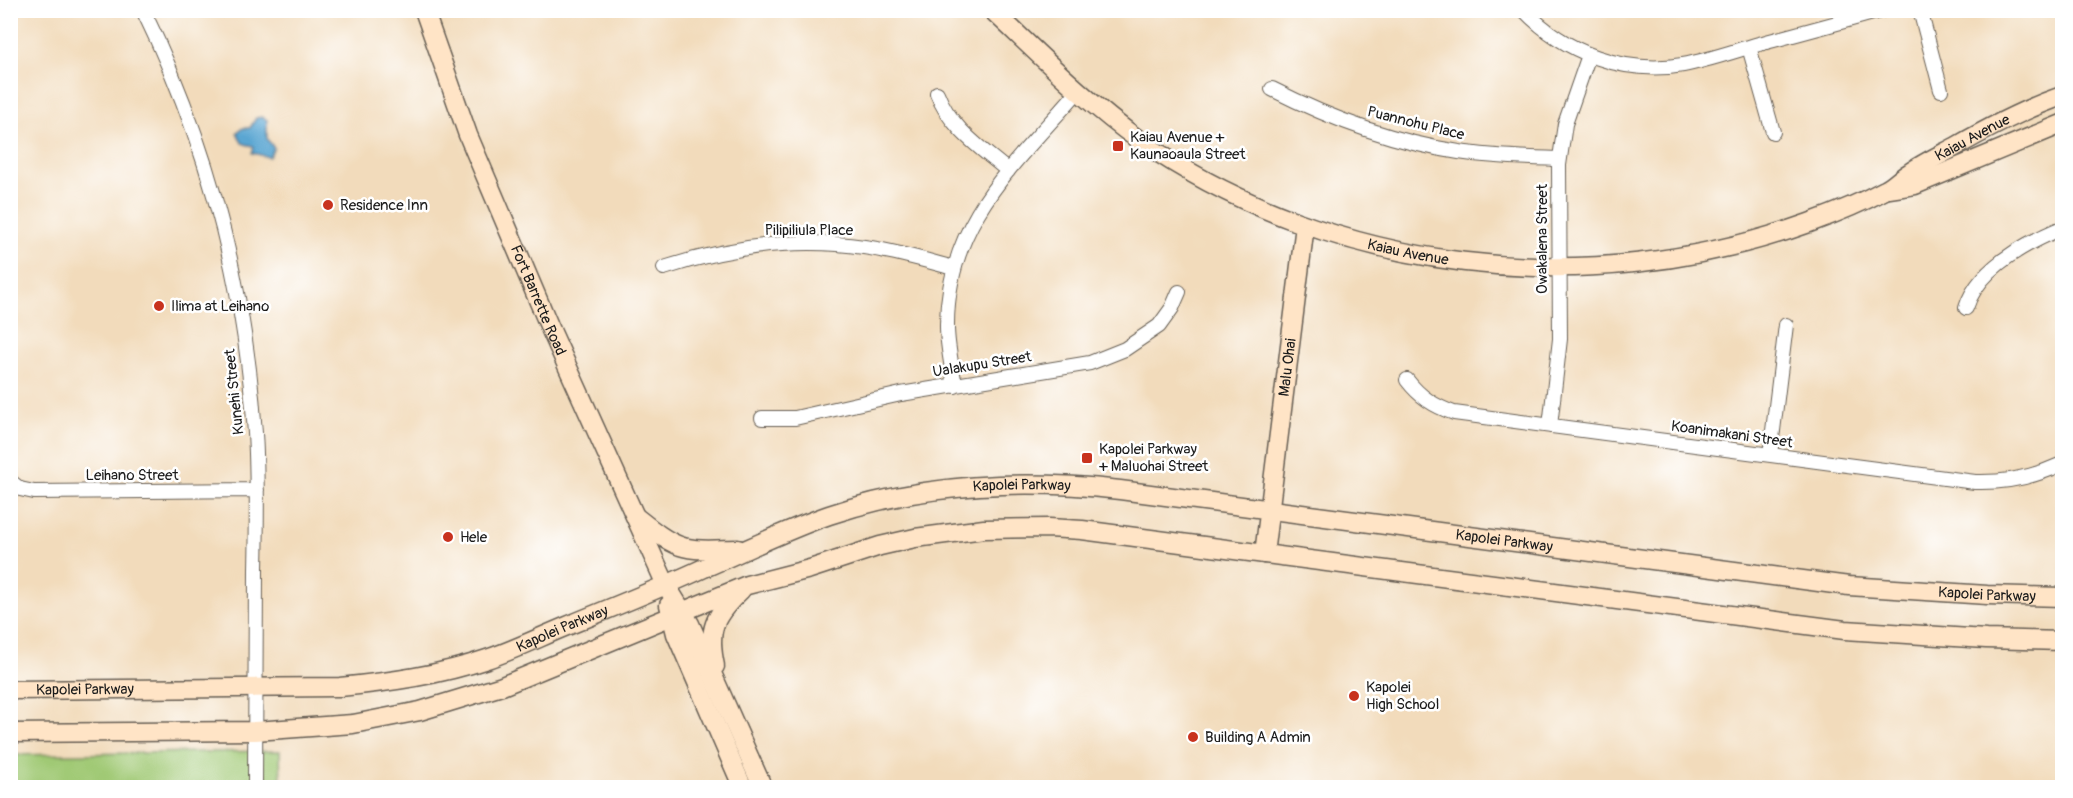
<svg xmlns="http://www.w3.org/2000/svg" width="2073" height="798" viewBox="0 0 2073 798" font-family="Pangolin,sans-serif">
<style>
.green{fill:#a0c975;stroke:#5e7248;stroke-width:1.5}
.water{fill:#5aa6d2;stroke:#3b6177;stroke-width:1.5}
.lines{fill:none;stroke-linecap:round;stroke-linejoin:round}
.street-casing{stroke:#675f54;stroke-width:16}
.secondary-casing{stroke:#675f54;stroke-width:21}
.street{stroke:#fff;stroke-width:14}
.secondary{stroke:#ffe4c6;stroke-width:18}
.poi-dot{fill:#c8321e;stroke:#fff;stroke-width:2}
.labels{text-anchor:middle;stroke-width:5;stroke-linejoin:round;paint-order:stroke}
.street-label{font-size:15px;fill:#1c1c1c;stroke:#fff}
.poi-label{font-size:15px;fill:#1c1c1c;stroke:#fff;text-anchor:start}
</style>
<rect width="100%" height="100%" fill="#fff"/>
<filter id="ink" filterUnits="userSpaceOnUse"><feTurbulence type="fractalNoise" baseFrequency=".0167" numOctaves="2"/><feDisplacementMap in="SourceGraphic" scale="12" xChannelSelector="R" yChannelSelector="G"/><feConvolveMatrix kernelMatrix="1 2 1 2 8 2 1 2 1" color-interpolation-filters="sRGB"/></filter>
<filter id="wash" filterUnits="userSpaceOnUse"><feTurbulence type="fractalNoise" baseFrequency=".008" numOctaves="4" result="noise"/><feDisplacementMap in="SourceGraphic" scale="24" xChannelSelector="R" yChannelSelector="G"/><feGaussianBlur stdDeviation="1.35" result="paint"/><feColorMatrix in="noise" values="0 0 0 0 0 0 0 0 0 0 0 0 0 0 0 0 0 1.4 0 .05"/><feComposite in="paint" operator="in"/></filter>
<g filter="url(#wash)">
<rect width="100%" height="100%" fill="#f2dbbb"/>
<path class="green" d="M280 751 281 787H11L10 755Z"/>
<path class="water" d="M262 117 267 120V139L274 148 269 157 252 153 254 147 242 143 237 132 243 128H250L256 118Z"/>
</g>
<g filter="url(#ink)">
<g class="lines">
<defs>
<path id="street" d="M143 10C208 143 245 287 255 433 258 479 257 524 256 570 255 642 255 715 255 788
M1524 10C1565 53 1624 75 1683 65 1709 60 1734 51 1759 44 1800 33 1842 22 1883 10
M1920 10 1941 90
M1749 47 1773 132
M1272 89C1331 119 1393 142 1459 152 1492 157 1526 158 1559 159
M937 93C950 128 981 148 1008 171
M664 268C728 247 796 237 864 247 894 251 924 260 954 268
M1966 308C1978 268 2026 243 2062 228
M1407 380C1420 397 1434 406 1454 413L1975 482C2006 483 2034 477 2062 464
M955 386C952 366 947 346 947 327 946 221 1015 164 1079 90
M762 418H795L901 394 1090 363 1125 349 1159 326 1172 308 1179 292
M1550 426 1560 339 1559 165 1565 124 1589 55
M1770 455 1786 325
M10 481 20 489 34 492 257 490"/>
<g id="secondary">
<path id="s1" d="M424 10 468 135 550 328 666 585 690 624 763 788"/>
<path id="s2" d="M992 10C1039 54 1086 102 1139 140 1333 274 1587 303 1809 223 1834 214 1861 203 1885 190 1894 186 1900 178 1909 173 1923 163 1940 155 1955 147 1990 127 2024 109 2062 96"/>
<path d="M1889 189 1915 185 2062 124"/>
<path d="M636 517C650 528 664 540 680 546 698 552 720 549 738 549"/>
<path id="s3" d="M1264 554 1305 225"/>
<path d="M669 605 676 634 743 788"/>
<path d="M715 666C707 629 714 616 741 590"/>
<path id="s4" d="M10 690 340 687C390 682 440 675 487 659 514 650 540 637 567 626 613 607 659 589 704 568 746 550 786 530 829 515 924 483 1022 479 1120 490L1849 586 1987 595 2062 597"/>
<path d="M10 733 255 731 353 724 420 711 502 686 747 585 810 569 880 546 915 538 984 529 1049 528 1082 530 1845 630 1986 639 2062 641"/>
</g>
</defs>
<use href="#street" class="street-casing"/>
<use href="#secondary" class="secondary-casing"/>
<use href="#street" class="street"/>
<use href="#secondary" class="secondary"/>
</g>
</g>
<g class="poi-dot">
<rect x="1112" y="140" width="12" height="12" rx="3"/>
<circle cx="328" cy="205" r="6"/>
<circle cx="159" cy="306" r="6"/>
<rect x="1081" y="452" width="12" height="12" rx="3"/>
<circle cx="448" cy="537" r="6"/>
<circle cx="1354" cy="696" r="6"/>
<circle cx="1193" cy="737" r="6"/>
</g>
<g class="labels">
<g class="street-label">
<text transform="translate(1416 123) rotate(14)" y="5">Puannohu Place</text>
<text dy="5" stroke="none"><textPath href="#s2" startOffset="1082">Kaiau Avenue</textPath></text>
<text x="809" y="235">Pilipiliula Place</text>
<text transform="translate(1542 239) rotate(-90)" y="5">Owakalena Street</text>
<text dy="5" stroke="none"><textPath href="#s2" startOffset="490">Kaiau Avenue</textPath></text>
<text dy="5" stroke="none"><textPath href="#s1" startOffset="312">Fort Barrette Road</textPath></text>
<text transform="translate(982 364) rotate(-9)" y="5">Ualakupu Street</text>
<text dy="5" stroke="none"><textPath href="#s3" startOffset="188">Malu Ohai</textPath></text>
<text transform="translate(234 392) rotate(-96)" y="5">Kunehi Street</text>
<text transform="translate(1732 434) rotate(8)" y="5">Koanimakani Street</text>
<text x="132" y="480">Leihano Street</text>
<text dy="5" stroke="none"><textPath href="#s4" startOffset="1047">Kapolei Parkway</textPath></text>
<text dy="5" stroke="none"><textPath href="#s4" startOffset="1533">Kapolei Parkway</textPath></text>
<text dy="5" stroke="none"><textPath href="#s4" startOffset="2019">Kapolei Parkway</textPath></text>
<text dy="5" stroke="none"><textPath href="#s4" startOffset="561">Kapolei Parkway</textPath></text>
<text dy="5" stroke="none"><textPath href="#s4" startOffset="75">Kapolei Parkway</textPath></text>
</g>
<g class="poi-label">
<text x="1130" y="142">Kaiau Avenue +<tspan x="1130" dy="17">Kaunaoaula Street</tspan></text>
<text x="340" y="210">Residence Inn</text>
<text x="171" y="311">Ilima at Leihano</text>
<text x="1099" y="454">Kapolei Parkway<tspan x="1099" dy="17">+ Maluohai Street</tspan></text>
<text x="460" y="542">Hele</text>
<text x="1366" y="692">Kapolei<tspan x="1366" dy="17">High School</tspan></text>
<text x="1205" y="742">Building A Admin</text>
</g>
</g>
<rect width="2073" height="798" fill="none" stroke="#fff" stroke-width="36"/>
</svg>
